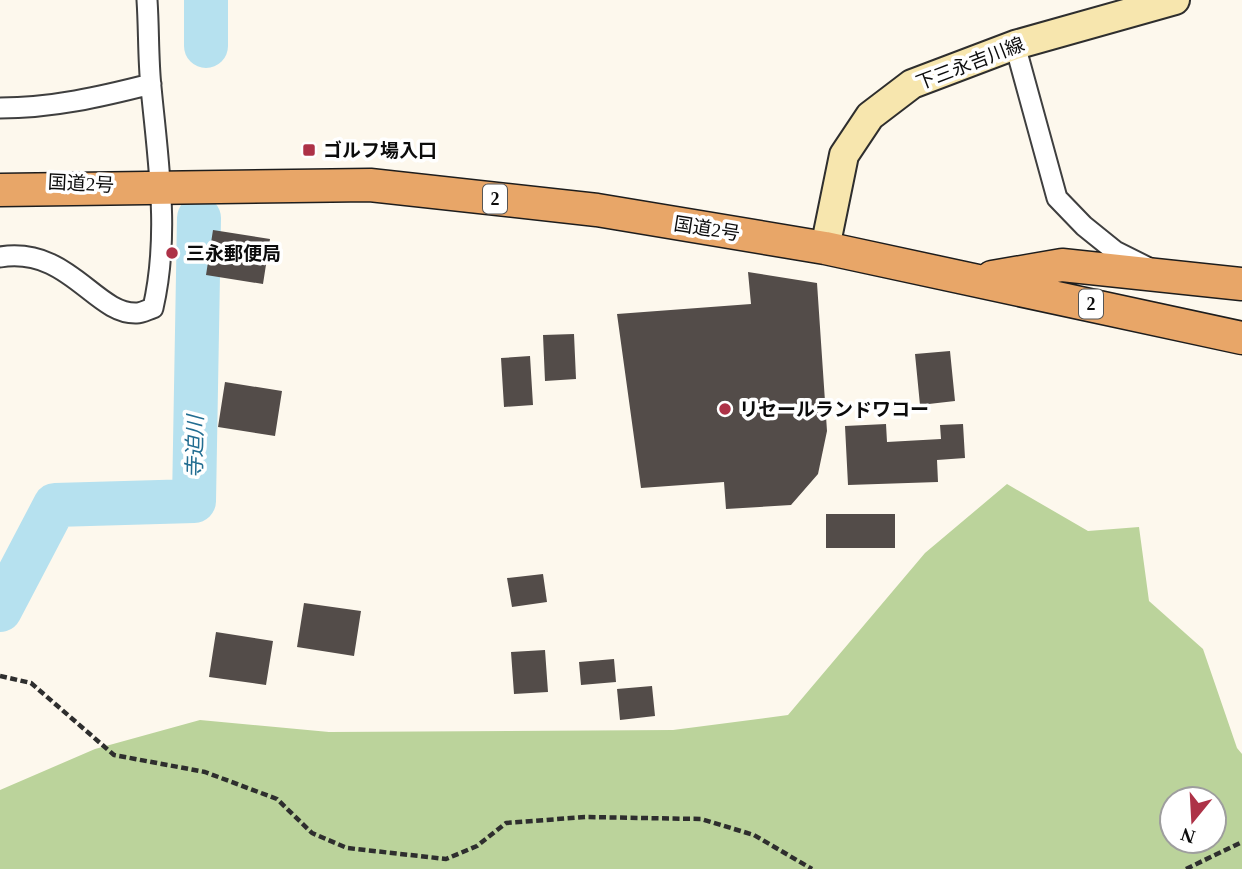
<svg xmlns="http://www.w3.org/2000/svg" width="1242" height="869" viewBox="0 0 1242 869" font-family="'Times New Roman','Noto Sans JP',serif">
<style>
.forest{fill:#bbd39b;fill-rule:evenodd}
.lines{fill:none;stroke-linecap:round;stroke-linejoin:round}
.river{stroke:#b6e1ef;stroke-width:44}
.building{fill:#534c49}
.minor-casing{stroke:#3f3f3f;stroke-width:23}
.secondary-casing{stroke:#2e2e2e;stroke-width:32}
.trunk-casing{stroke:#1d1d1d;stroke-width:35}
.path{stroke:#2e2e2e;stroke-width:4.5;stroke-dasharray:7 3.5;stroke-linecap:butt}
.minor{stroke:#fff;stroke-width:19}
.secondary{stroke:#f7e6ae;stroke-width:28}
.trunk{stroke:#e8a668;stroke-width:32}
.poi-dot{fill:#ad3247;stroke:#fff;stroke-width:2.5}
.labels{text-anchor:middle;stroke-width:7;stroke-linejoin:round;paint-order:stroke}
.shield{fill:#fff;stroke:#555;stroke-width:2}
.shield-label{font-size:18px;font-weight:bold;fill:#0c0c0c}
.street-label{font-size:19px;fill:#0c0c0c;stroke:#fff}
.poi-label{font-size:19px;font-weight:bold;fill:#0c0c0c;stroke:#fff;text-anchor:start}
.water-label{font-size:21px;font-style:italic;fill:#226d91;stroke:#fff}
</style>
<rect width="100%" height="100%" fill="#fdf8ed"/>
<path class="forest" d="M1007 484 1088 531 1139 527 1149 601 1203 649 1237 748 1242 754V869H0V790L95 749 200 720 329 732 673 730 788 715 925 553ZM1172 799H1214V841H1172Z"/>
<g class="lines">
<path class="river" d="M206 0V46
M0 610 55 505 194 501 199 218"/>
</g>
<path class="building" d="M213 230 270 239 263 284 206 275Z
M748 272 817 283 827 431 818 474 791 505 726 509 724 482 641 488 617 314 751 304Z
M574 334 576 379 545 381 543 335Z
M950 351 955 401 920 405 915 354Z
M530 356 533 405 504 407 501 358Z
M225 382 282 391 275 436 218 427Z
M886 424 887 442 941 439 940 425 963 424 965 458 937 460 938 482 848 485 845 426Z
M826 514H895V548H826Z
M543 574 547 602 512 607 507 578Z
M304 603 361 611 354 656 297 647Z
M216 632 273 641 266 685 209 677Z
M545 650 548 692 514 694 511 652Z
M614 659 616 682 581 685 579 662Z
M652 686 655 716 620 720 617 689Z"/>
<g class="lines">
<defs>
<path id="minor" d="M1015 45 1057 198 1084 226 1115 251 1149 268
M0 108C52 108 100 97 151 84
M0 257C69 246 95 315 137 313 142 313 149 309 153 308 170 234 158 161 151 87 148 58 149 29 147 0"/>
<path id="secondary" d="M825 248 844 155 870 116 912 84 1015 45 1175 0"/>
<path id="trunk" d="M0 190 370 185 597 210 825 248 1242 338
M992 277 1062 265 1242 284"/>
</defs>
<use href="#minor" class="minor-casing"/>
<use href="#secondary" class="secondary-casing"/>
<use href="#trunk" class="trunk-casing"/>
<path class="path" d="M0 676 31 683 114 755 205 772 277 799 312 833 347 848 446 859 477 846 506 823 585 817 701 819 754 835 812 869
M1186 869 1242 842"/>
<use href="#minor" class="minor"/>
<use href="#secondary" class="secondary"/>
<use href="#trunk" class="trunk"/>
</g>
<g class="poi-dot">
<rect x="302" y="143" width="14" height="14" rx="3.5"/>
<circle cx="172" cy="253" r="7"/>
<circle cx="725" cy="409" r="7"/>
</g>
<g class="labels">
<g class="shield">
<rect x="483" y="184.5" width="24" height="29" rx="5"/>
<rect x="1079" y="289.5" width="24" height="29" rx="5"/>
</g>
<g class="shield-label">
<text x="495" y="205">2</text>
<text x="1091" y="310">2</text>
</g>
<g class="street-label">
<text transform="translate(970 63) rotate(-21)" y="7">下三永吉川線</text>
<text transform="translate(81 183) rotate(3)" y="7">国道2号</text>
<text transform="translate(707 228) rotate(9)" y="7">国道2号</text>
</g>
<g class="poi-label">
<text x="323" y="157">ゴルフ場入口</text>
<text x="186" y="260">三永郵便局</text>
<text x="739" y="416">リセールランドワコー</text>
</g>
<g class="water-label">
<text transform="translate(195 447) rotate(-89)" y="7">寺迫川</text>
</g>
</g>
<g transform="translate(1193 820) rotate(198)"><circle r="33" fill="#ffffff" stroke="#9e9e9e" stroke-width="2"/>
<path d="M0-5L12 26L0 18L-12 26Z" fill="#ad3247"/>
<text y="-10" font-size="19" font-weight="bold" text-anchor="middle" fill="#0c0c0c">N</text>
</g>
</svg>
